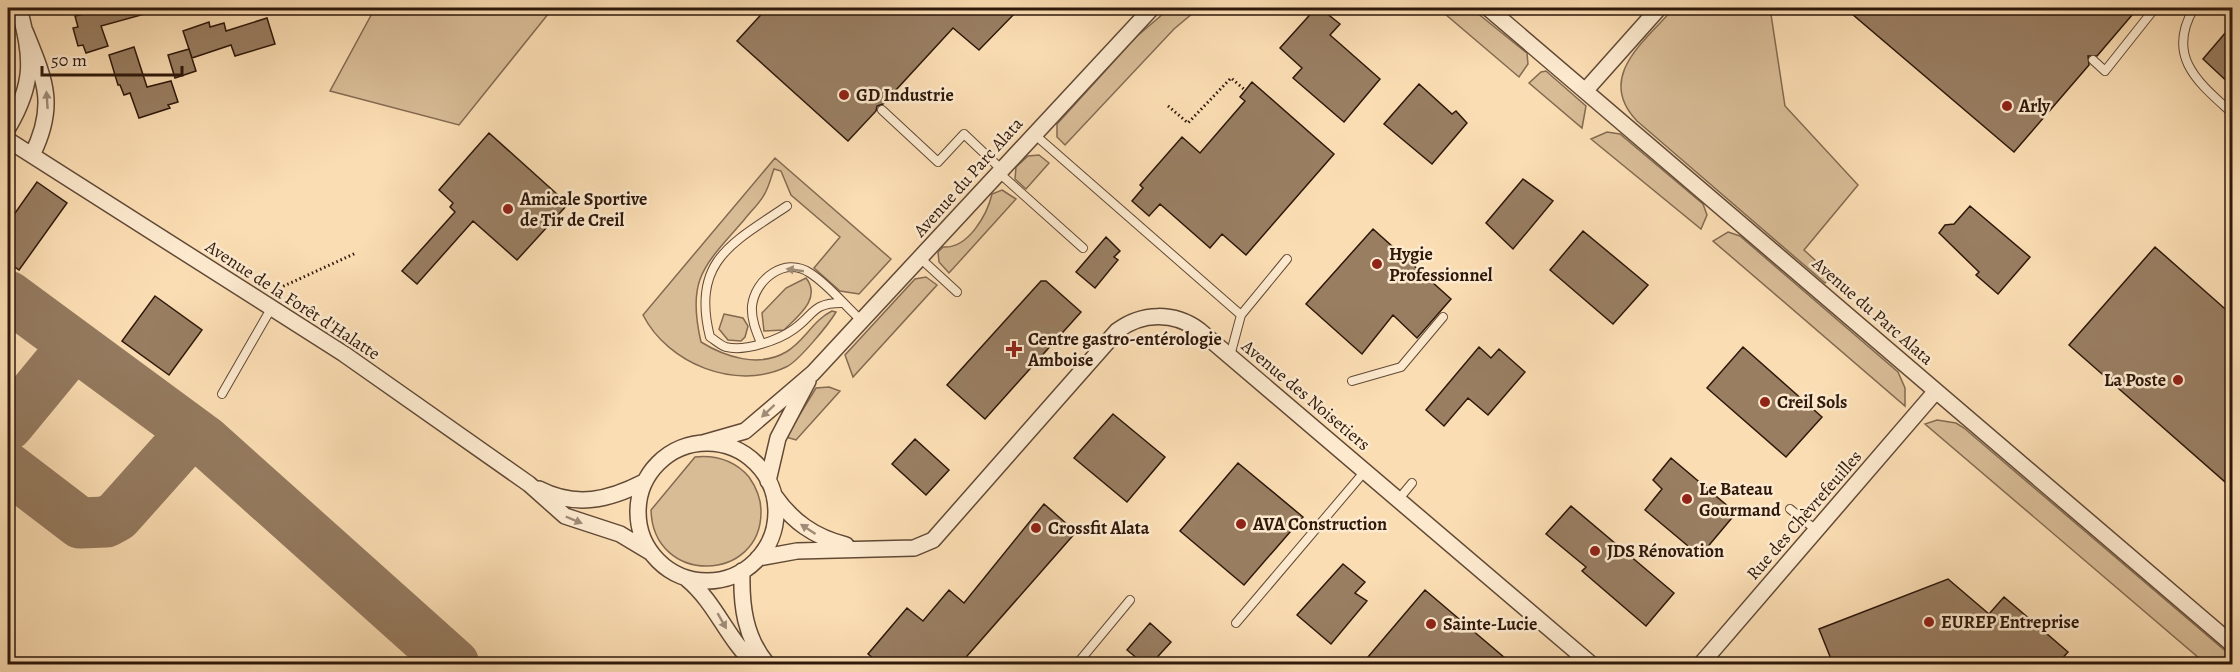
<svg xmlns="http://www.w3.org/2000/svg" width="2240" height="672" viewBox="0 0 2240 672" font-family="Alegreya,serif">
<style>
.green{fill:#d8bc96;stroke:#836a50;stroke-width:1.5}
.lines{fill:none;stroke-linecap:round;stroke-linejoin:round}
.taxiway{stroke:#947a5f;stroke-width:51}
.building{fill:#997e62;stroke:#2e180b;stroke-width:1.5}
.lane-casing{stroke:#614935;stroke-width:10}
.street-casing{stroke:#614935;stroke-width:18}
.path{stroke:#2e180b;stroke-width:3;stroke-dasharray:1.5 3;stroke-linecap:butt}
.lane{stroke:#fce9ce;stroke-width:8}
.street{stroke:#fce9ce;stroke-width:15}
.oneway{fill:#9f8b76}
.poi-dot{fill:#8f2418;stroke:#fce9ce;stroke-width:2}
.labels{text-anchor:middle;stroke-width:5;stroke-linejoin:round;paint-order:stroke}
.poi-label{font-size:18px;font-weight:bold;fill:#2e180b;stroke:#fce9ce;text-anchor:start}
.street-label{font-size:18px;fill:#2e180b;stroke:#fce9ce}
</style>
<rect width="100%" height="100%" fill="#fbddb3"/>
<filter id="stains"><feTurbulence type="fractalNoise" baseFrequency=".00333" numOctaves="4"/><feColorMatrix values="0 0 0 0 .2 0 0 0 0 .09 0 0 0 0 .02 0 0 0 .5 -.17"/></filter>
<radialGradient id="worn" r=".72"><stop offset=".6" stop-color="#630" stop-opacity="0"/><stop offset="1" stop-color="#630" stop-opacity=".3"/></radialGradient>
<path class="green" d="M375 8H553L459 125 330 91Z
M1170 8H1199L1174 29 1065 145 1057 137V124L1136 37Z
M1438 8H1471L1523 50 1527 53 1528 64 1519 77Z
M1674 8H1770L1785 106 1858 185 1804 250 1827 271 1834 273 1825 283 1637 121C1595 77 1645 41 1674 8Z
M1546 71 1586 106 1582 128 1529 83 1541 72Z
M1607 132 1620 134 1703 204 1707 215 1701 229 1591 139Z
M1039 155 1049 163 1026 189 1015 179 1016 167 1028 156Z
M775 158 891 259 859 294 840 291 814 268 840 237 791 195 781 171 774 169C771 177 769 187 764 195 759 204 750 212 744 220 705 265 686 278 701 342 725 357 759 368 786 352 804 342 813 320 832 311L836 312C829 324 798 362 786 367 736 391 668 364 643 315Z
M1002 190 1016 199 949 273 939 262 938 252 943 247C968 249 987 215 992 194Z
M1728 232 1740 236 1898 372 1905 388V406L1713 241Z
M926 277 937 285 853 377 845 355 915 279Z
M806 278C822 298 798 316 784 330L764 331 762 313 786 288Z
M724 314 743 318 748 326 745 337 741 341 728 340 719 329Z
M829 387 840 391 796 440 786 437 816 388Z
M1937 420 1956 423 1964 428 2229 654 2232 664H2206L1925 424Z
M695 457C716 455 735 461 749 477 756 487 761 499 761 511 762 583 653 586 651 510Z"/>
<g class="lines">
<path class="taxiway" d="M8 296 205 441 454 664
M8 425 74 345
M8 468 80 523 106 522 117 516 192 432"/>
</g>
<path class="building" d="M84 8H152V12L101 26 108 46 86 53 83 45 78 46 73 28 78 27 75 16 85 14Z
M767 8H1020L979 50 953 28 883 104 877 106 876 111 848 141 737 41Z
M1316 8H1320L1340 24 1330 35 1380 79 1344 122 1293 78 1302 68 1280 48Z
M1845 8H2138L2097 56H2088L2089 65 2014 152Z
M267 18 275 44 235 56 231 45 192 58 183 31 209 22 210 27 224 23 226 31Z
M2232 25V86L2203 59Z
M134 47 147 87 171 81 178 102 168 105 170 108 139 118 130 93 124 95 120 85H118L109 55Z
M189 49 196 71 175 78 168 55Z
M1252 82 1334 154 1246 255 1222 234 1210 248 1160 204 1149 216 1132 201 1143 188 1140 185 1182 137 1200 153 1245 101 1240 97Z
M1419 84 1452 114 1456 111 1467 123 1432 164 1384 124Z
M489 133 568 204 517 260 473 221 417 284 402 271 455 212 450 207 453 203 439 190Z
M1523 179 1553 201 1513 249 1486 223Z
M37 182 67 203 19 270 8 262V223Z
M1970 206 2030 257 1998 294 1976 275 1979 272 1939 233 1945 225 1954 224Z
M1373 229 1451 299 1417 338 1393 315 1362 354 1306 304Z
M1583 231 1648 285 1613 324 1550 270Z
M1106 237 1120 251 1114 257 1118 260 1095 288 1076 272Z
M2155 247 2232 315V488L2069 345Z
M1041 281H1046L1081 312 985 419 947 385Z
M155 296 202 330 169 375 122 341Z
M1479 347 1491 358 1499 349 1525 372 1488 415 1468 398 1444 426 1426 410Z
M1743 347 1822 417 1786 457 1707 388Z
M1113 414 1165 457 1127 502 1074 458Z
M915 439 949 470 926 495 892 464Z
M1671 458 1736 513 1700 556 1645 510 1662 489 1653 480Z
M1238 463 1303 517 1244 585 1180 531Z
M1044 504 1076 532 960 664H880L868 654 907 608 923 621 949 590 964 603Z
M1571 506 1674 593 1646 626 1582 571 1586 567 1546 534Z
M1343 564 1365 582 1355 593 1367 601 1331 644 1297 615Z
M1948 579 1989 614 2004 597 2068 652 2057 664H1833L1819 629Z
M1425 590 1512 664H1362Z
M1150 623 1171 642 1151 664H1144L1127 650Z"/>
<g class="lines">
<defs>
<path id="lane" d="M2194 8C2165 57 2199 83 2232 113
M2093 60 2105 71 2155 8
M882 110 938 162 964 134 1001 169
M1034 134 1241 315 1230 356
M998 172 1083 248
M787 206C732 243 691 261 710 337 715 340 720 345 726 347 745 352 779 340 794 329 814 315 812 303 841 303
M920 258 957 292
M1241 315 1287 259
M761 343C756 331 751 319 752 306 755 280 784 256 810 273 829 285 845 306 862 321
M1352 381 1401 367 1443 317
M222 394 272 307
M1398 500 1412 483
M1790 509 1816 530
M1236 623 1365 471
M1709 656 1718 664
M1077 664 1130 600"/>
<path id="street" d="M1488 8 2232 644
M25 31C45 80 57 105 32 155
M1585 91 1659 8
M8 128C35 82 32 58 19 8
M8 140 344 354 529 484 565 516 620 534 650 552
M638 512a69 69 0 1 1 138 0a69 69 0 1 1-138 0Z
M703 443 745 431 813 373 1152 8
M768 481 778 438 808 381
M539 489C576 508 609 500 644 482
M774 495C792 521 814 537 846 545
M758 558 797 551 914 548 933 540 1117 331C1142 312 1174 312 1199 330L1591 664
M742 571C741 606 745 637 767 664
M687 579C716 603 727 639 755 664
M1701 664 1936 391"/>
</defs>
<use href="#lane" class="lane-casing"/>
<use href="#street" class="street-casing"/>
<path class="path" d="M1168 106 1188 123 1231 78 1245 90
M275 290 356 253"/>
<use href="#lane" class="lane"/>
<use href="#street" class="street"/>
</g>
<defs><path id="oneway-solid" d="M-6-.8H1V-3.2L6.5 0L1 3.2V.8H-6Z" transform="scale(1.5)"/></defs>
<g class="oneway">
<use href="#oneway-solid" transform="translate(47 100) rotate(-94)"/>
<use href="#oneway-solid" transform="translate(795 270) rotate(-172)"/>
<use href="#oneway-solid" transform="translate(768 411) rotate(137)"/>
<use href="#oneway-solid" transform="translate(574 520) rotate(23)"/>
<use href="#oneway-solid" transform="translate(808 529) rotate(-147)"/>
<use href="#oneway-solid" transform="translate(722 621) rotate(60)"/>
</g>
<g class="poi-dot">
<circle cx="844" cy="95" r="6"/>
<circle cx="2007" cy="106" r="6"/>
<circle cx="508" cy="209" r="6"/>
<circle cx="1377" cy="264" r="6"/>
<path d="M1011 340h6v6h6v6h-6v6h-6v-6h-6v-6h6z"/>
<circle cx="2178" cy="380" r="6"/>
<circle cx="1765" cy="402" r="6"/>
<circle cx="1687" cy="499" r="6"/>
<circle cx="1241" cy="524" r="6"/>
<circle cx="1036" cy="528" r="6"/>
<circle cx="1595" cy="551" r="6"/>
<circle cx="1929" cy="622" r="6"/>
<circle cx="1431" cy="624" r="6"/>
</g>
<g class="labels">
<g class="poi-label">
<text x="856" y="101">GD Industrie</text>
<text x="2019" y="112">Arly</text>
<text x="520" y="205">Amicale Sportive<tspan x="520" dy="21">de Tir de Creil</tspan></text>
<text x="1389" y="260">Hygie<tspan x="1389" dy="21">Professionnel</tspan></text>
<text x="1028" y="345">Centre gastro-entérologie<tspan x="1028" dy="21">Amboise</tspan></text>
<text x="2166" y="386" text-anchor="end">La Poste</text>
<text x="1777" y="408">Creil Sols</text>
<text x="1699" y="495">Le Bateau<tspan x="1699" dy="21">Gourmand</tspan></text>
<text x="1253" y="530">AVA Construction</text>
<text x="1048" y="534">Crossfit Alata</text>
<text x="1607" y="557">JDS Rénovation</text>
<text x="1941" y="628">EUREP Entreprise</text>
<text x="1443" y="630">Sainte-Lucie</text>
</g>
<g class="street-label">
<text transform="translate(968 177) rotate(-48)" y="6">Avenue du Parc Alata</text>
<text transform="translate(293 300) rotate(33)" y="6">Avenue de la Forêt d'Halatte</text>
<text transform="translate(1873 311) rotate(41)" y="6">Avenue du Parc Alata</text>
<text transform="translate(1306 395) rotate(40)" y="6">Avenue des Noisetiers</text>
<text transform="translate(1804 515) rotate(-49)" y="6">Rue des Chèvrefeuilles</text>
</g>
</g>
<rect width="2240" height="672" fill="none" stroke="#fbddb3" stroke-width="30"/>
<rect x="9" y="9" width="2222" height="654" fill="none" stroke="#2e180b" stroke-width="3"/>
<rect x="15" y="15" width="2210" height="642" fill="none" stroke="#2e180b" stroke-width="1.5"/>
<path d="M42 66v9h140v-9" fill="none" stroke="#2e180b" stroke-width="3"/>
<text x="51" y="66" font-size="18" fill="#2e180b" stroke="#fce9ce" stroke-width="4.5" paint-order="stroke">50 m</text>
<rect width="100%" height="100%" filter="url(#stains)"/>
<rect width="100%" height="100%" fill="url(#worn)"/>
</svg>
